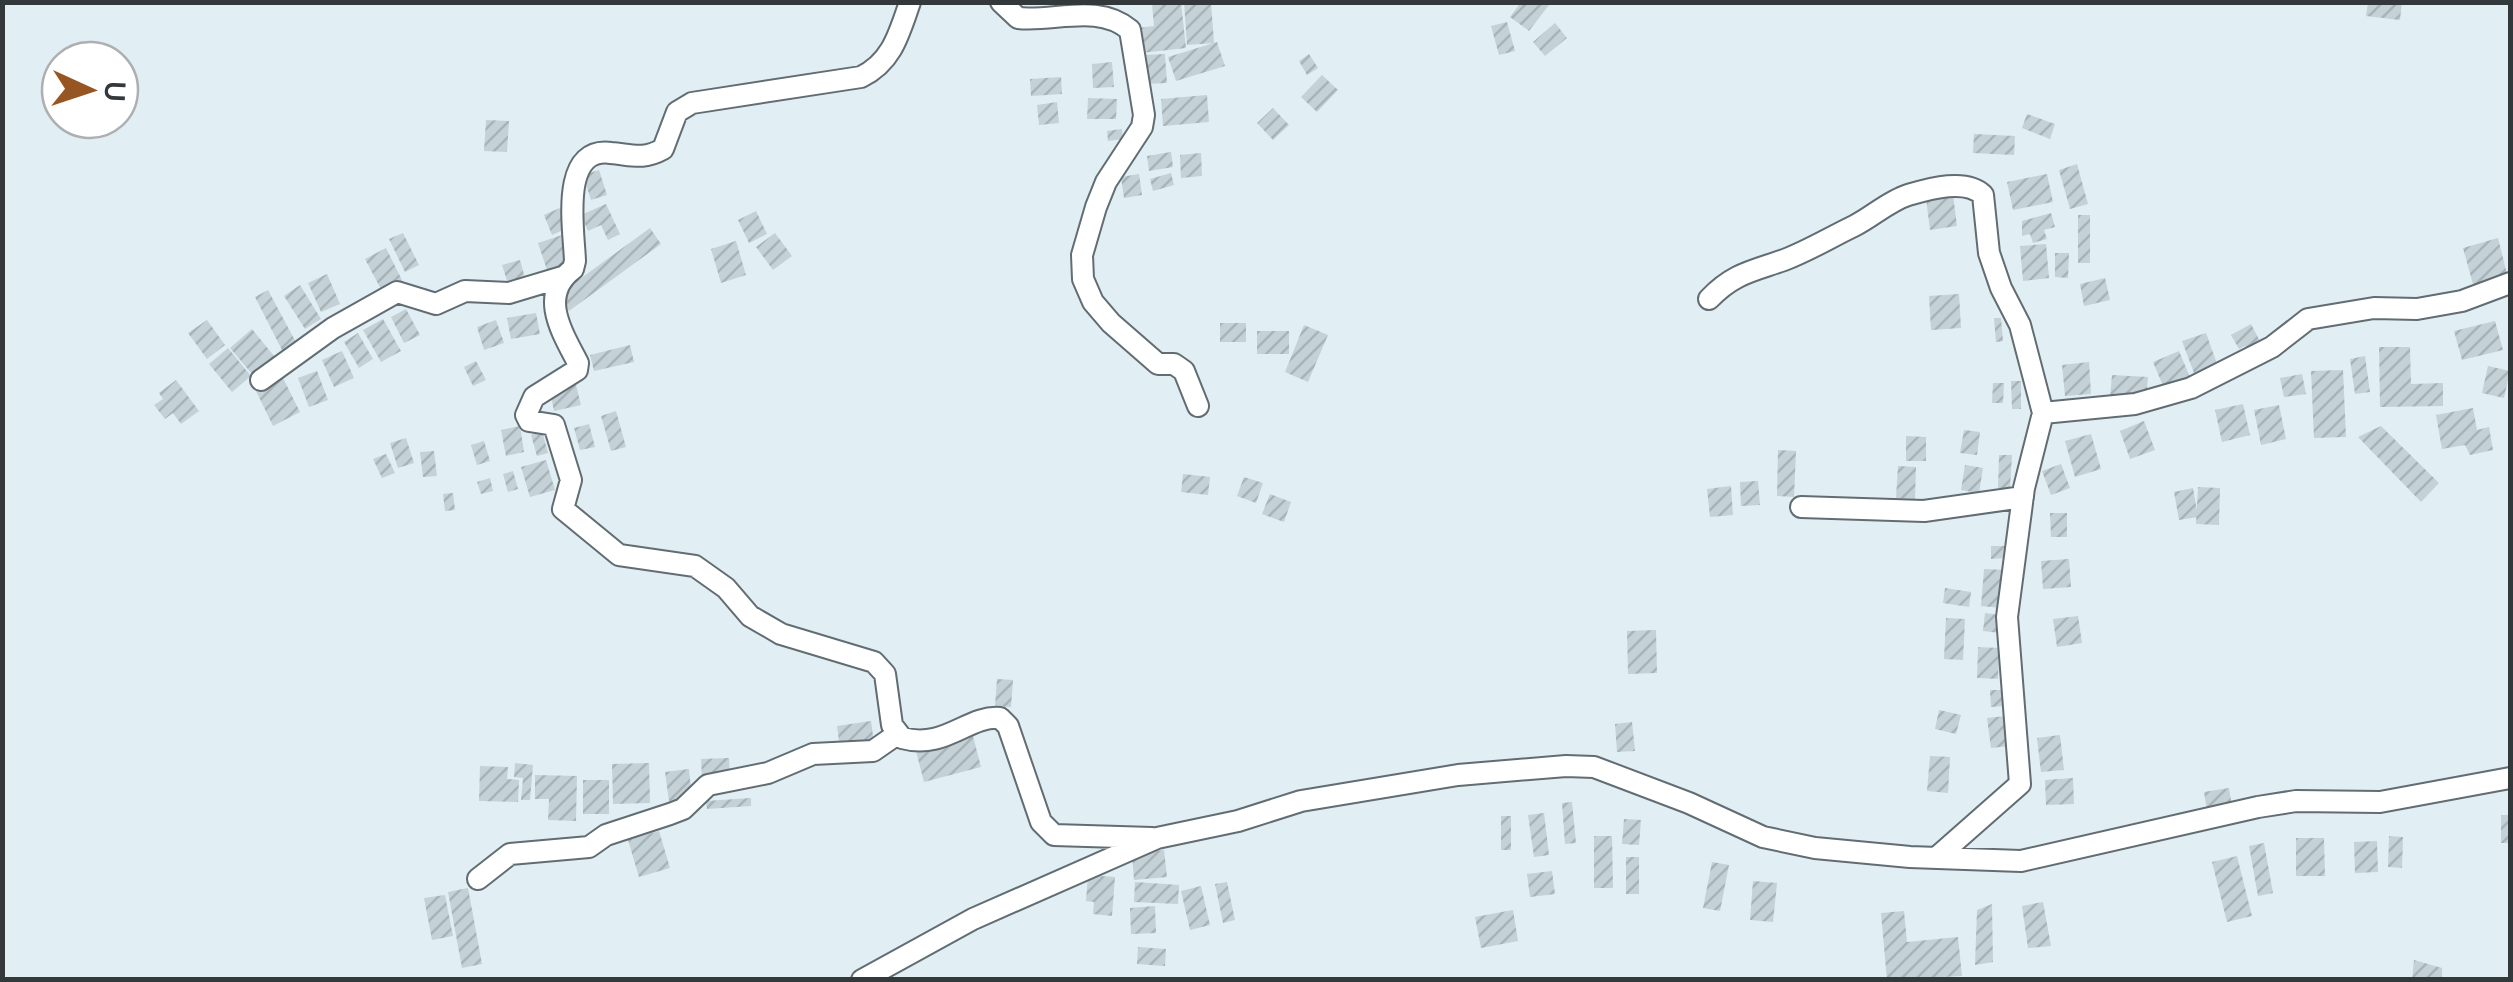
<svg xmlns="http://www.w3.org/2000/svg" width="2513" height="982" viewBox="0 0 2513 982" font-family="Lato,sans-serif">
<style>
.building{fill:url(#building-hatch)}
.lines{fill:none;stroke-linecap:round;stroke-linejoin:round}
.street-casing{stroke:#616d72;stroke-width:24}
.street{stroke:#fff;stroke-width:20}
</style>
<defs>
<pattern id="building-hatch" width="6" height="6" patternUnits="userSpaceOnUse" patternTransform="scale(2.5)"><rect width="6" height="6" fill="#c4d1d7"/><path d="M-1 1l2-2M0 6l6-6M5 7l2-2" fill="none" stroke="#a9b4b9"/></pattern>
</defs>
<rect width="100%" height="100%" fill="#e1eef4"/>
<path class="building" d="M1181 2 1186 48 1141 53 1138 28 1154 26 1152 4Z
M1184 2H1211L1214 43 1187 45Z
M1521 2 1549 5 1529 31 1510 17Z
M2368 2H2402L2400 20 2366 16Z
M1507 22 1515 51 1499 55 1491 26Z
M1555 23 1567 38 1545 56 1533 42Z
M1217 42 1225 66 1176 81 1168 57Z
M1165 54 1167 83 1145 84 1143 55Z
M1309 54 1318 68 1307 75 1299 61Z
M1112 62 1114 87 1093 88 1092 64Z
M1322 75 1338 90 1317 112 1301 97Z
M1061 77 1062 94 1031 96 1030 79Z
M1207 95 1209 122 1163 126 1161 99Z
M1088 98 1117 99 1116 119H1087Z
M1057 102 1059 123 1039 125 1037 105Z
M1273 108 1289 125 1273 140 1257 123Z
M2027 114 2055 124 2050 139 2022 128Z
M486 120 509 121 507 152 484 151Z
M1122 129 1123 139 1108 141 1107 131Z
M1974 134 2015 136 2014 155 1973 153Z
M1171 152 1173 167 1149 171 1147 156Z
M1201 153 1202 176 1181 178 1180 155Z
M2077 164 2088 204 2070 209 2059 170Z
M599 170 607 195 591 200 583 175Z
M1171 173 1174 185 1153 191 1150 179Z
M1139 174 1142 195 1124 198 1121 177Z
M2047 174 2053 202 2013 210 2007 182Z
M1953 195 1957 226 1930 230 1926 198Z
M606 204 620 234 608 240 601 225 588 231 581 215Z
M562 207 570 227 552 235 544 215Z
M756 211 767 234 749 243 738 220Z
M2051 213 2055 227 2044 230 2047 239 2033 243 2030 234 2022 236V221Z
M2078 215H2090V263H2078Z
M650 228 661 244 569 311 558 295Z
M403 233 419 265 405 272 389 239Z
M775 233 792 256 773 270 756 247Z
M565 234 574 261 547 270 538 243Z
M2498 238 2508 278 2474 288 2463 248Z
M736 241 746 275 721 283 711 249Z
M2046 244 2049 278 2023 281 2020 246Z
M386 248 403 282 383 293 365 259Z
M2055 253H2069L2068 278 2055 277Z
M520 260 527 285 510 290 502 265Z
M327 274 340 304 321 312 308 283Z
M2105 278 2110 300 2084 306 2080 284Z
M300 285 321 319 305 329 284 296Z
M268 290 299 348 285 356 255 297Z
M1959 294 1961 328 1931 330 1929 296Z
M406 309 420 335 404 343 391 317Z
M536 313 540 334 511 339 507 318Z
M1994 318H2001L2003 341 1996 342Z
M383 319 401 351 381 362 363 330Z
M207 320 225 345 207 359 188 333Z
M496 320 504 343 484 350 477 327Z
M2495 321 2503 350 2462 360 2454 331Z
M1220 323H1246V342H1220Z
M2251 324 2262 345 2249 352 2245 346 2239 349 2231 335Z
M1304 325 1328 335 1308 382 1285 372Z
M252 329 274 356 252 374 230 348Z
M1257 331H1289V354H1257Z
M358 333 373 359 359 368 344 342Z
M2206 333 2220 372 2197 381 2182 341Z
M630 345 634 362 594 371 590 355Z
M2379 347H2410L2411 384 2443 383V406L2380 407Z
M228 348 251 376 232 392 209 364Z
M342 351 354 378 334 387 322 360Z
M2179 351 2192 382 2166 393 2153 362Z
M2365 356 2370 392 2355 394 2350 359Z
M476 361 486 380 473 386 464 367Z
M2089 362 2091 394 2065 396 2062 365Z
M2488 366 2510 371 2504 398 2482 393Z
M2343 370 2346 437 2314 438 2311 371Z
M317 371 328 400 309 407 298 378Z
M2302 374 2306 394 2284 397 2280 378Z
M2112 375 2148 377 2146 399 2110 397Z
M283 378 300 412 273 426 256 391Z
M176 380 199 411 181 424 173 413 165 419 154 405 163 399 159 393Z
M2011 381H2021V409H2012Z
M1993 383H2004L2003 403H1992Z
M576 385 581 405 554 411 550 391Z
M2243 404 2250 435 2222 442 2215 410Z
M2279 405 2286 439 2261 445 2254 410Z
M2473 408 2477 430 2489 427 2493 450 2470 455 2465 445 2442 449 2436 415Z
M616 411 626 447 611 451 601 416Z
M2144 421 2155 450 2130 459 2120 431Z
M589 424 595 447 580 450 574 428Z
M520 426 524 452 506 456 501 430Z
M2381 426 2439 483 2421 502 2358 437Z
M1964 430 1980 432 1977 455 1960 453Z
M542 431 548 453 537 456 531 435Z
M2091 434 2101 469 2075 477 2065 441Z
M1906 436 1926 437V461H1906Z
M406 438 414 463 398 468 390 443Z
M484 441 490 461 477 465 471 445Z
M1778 450 1796 451 1794 497 1777 496Z
M434 451 437 476 423 477 420 452Z
M386 454 395 473 382 478 373 459Z
M1999 455H2012L2010 489 1998 488Z
M546 460 555 490 530 497 521 467Z
M2061 464 2070 488 2051 495 2042 471Z
M1965 465 1983 468 1979 493 1961 490Z
M1898 466 1916 467 1915 499 1896 498Z
M513 471 518 489 508 492 503 474Z
M1183 474 1210 477 1208 495 1181 492Z
M1244 477 1263 483 1256 503 1237 496Z
M490 478 493 491 481 494 477 482Z
M1758 481 1760 505 1741 506 1740 482Z
M1731 486 1733 515 1710 517 1707 489Z
M2198 487 2220 488 2219 525 2196 524Z
M2193 488 2198 517 2179 520 2174 492Z
M453 493 455 510 445 511 443 494Z
M1270 494 1291 502 1284 522 1262 514Z
M2050 513H2067V537H2051Z
M1991 546H2006L2007 558 1991 559Z
M2069 559 2071 587 2043 589 2041 561Z
M1984 569 2005 570 2002 608 1981 606Z
M1945 588 1971 592 1969 607 1943 603Z
M1985 613 2001 615 2000 633 1983 631Z
M2078 616 2082 643 2057 647 2053 619Z
M1946 618 1965 619 1963 660 1944 659Z
M1656 630 1657 673 1628 674 1627 631Z
M1978 647 1999 648 1998 679 1977 678Z
M997 679 1013 680 1011 707 995 706Z
M1990 690H2004L2005 706 1991 707Z
M1939 710 1961 715 1956 734 1935 729Z
M2006 716 2010 746 1991 748 1987 718Z
M871 721 874 743 840 748 837 726Z
M1632 722 1635 751 1617 752 1615 724Z
M2060 735 2064 770 2041 772 2037 738Z
M973 736 981 767 924 782 916 751Z
M1930 756 1950 757 1948 793 1927 791Z
M729 758 730 777 702 778 701 759Z
M515 763 533 765 530 800H521L523 778 514 777Z
M649 763 650 803 613 804 612 764Z
M480 766 508 767 507 779 519 780 518 802 479 801Z
M689 769 692 799 669 801 665 772Z
M535 775 577 776 576 821 548 820 549 799H535Z
M2073 778 2074 804 2046 805 2045 780Z
M583 780H609V814H583Z
M2229 788 2232 806 2207 810 2204 792Z
M751 798V806L707 809 706 801Z
M1572 802 1576 843 1565 844 1562 803Z
M1544 813 1549 855 1534 857 1528 815Z
M2501 815H2510V843H2501Z
M1501 816H1511V850H1501Z
M1624 819 1641 820 1639 845 1622 844Z
M659 831 670 868 639 877 628 840Z
M1594 836H1612L1613 888H1594Z
M2389 836 2403 837 2402 868 2388 867Z
M2296 838H2324L2325 876H2296Z
M2377 841 2378 872 2355 873 2354 842Z
M2264 843 2273 893 2258 896 2249 846Z
M1164 850 1167 877 1134 880 1132 853Z
M2237 856 2252 916 2227 922 2212 862Z
M1626 857H1639V894H1626Z
M1712 862 1729 865 1720 911 1703 908Z
M1552 871 1555 894 1530 897 1527 874Z
M1088 875 1115 877 1112 916 1093 914 1094 902 1086 901Z
M1753 881 1777 883 1773 922 1750 920Z
M1135 882 1179 885 1178 904 1134 902Z
M1227 882 1235 920 1223 923 1215 884Z
M1201 886 1210 925 1190 930 1181 891Z
M468 888 482 964 462 968 448 892Z
M445 895 453 936 432 940 424 898Z
M2043 902 2051 946 2028 948 2022 906Z
M1992 904 1993 962 1975 965 1977 910Z
M1155 906 1156 933 1131 934 1130 908Z
M1513 910 1518 941 1481 948 1475 917Z
M1904 911 1907 942 1958 937 1962 976 1887 980 1881 913Z
M1138 947 1166 949 1165 966 1137 964Z
M2414 960 2442 968V980H2412Z"/>
<g class="lines">
<defs>
<path id="street" d="M910 2C899 34 892 62 861 77L692 103 677 112 663 149C643 160 633 155 611 153 559 146 574 230 575 261L573 269C538 295 562 332 578 363L577 370 534 397 526 415 529 421 554 425 571 480 563 509 619 555 695 566 726 588 750 616 781 634 874 662 885 674 892 725 902 738C945 750 968 715 1000 718L1008 726 1041 822 1054 835 1152 838
M1001 2 1018 18C1055 22 1098 3 1130 30L1144 115 1142 127 1106 182 1096 207 1082 255 1083 279 1093 302 1111 323 1158 364H1174L1184 371 1198 406
M1709 299C1734 273 1753 271 1784 260 1808 251 1831 237 1854 226 1872 217 1889 201 1908 195 1929 189 1966 178 1983 195L1989 253 2001 288 2020 325 2043 413 2135 404 2191 388 2272 347 2308 319 2374 308 2417 309 2462 301 2510 283
M261 380 333 328 397 292 436 304 465 291 509 293 562 277
M1801 507 1924 511 2023 497
M1936 858 2020 784 2007 617 2024 488 2043 413
M478 879 510 854 589 847 606 835 670 814 683 809 708 785 768 773 813 754 873 751 896 735
M862 980 973 919 1157 838 1238 821 1301 801 1458 775 1566 766 1594 767 1689 803 1763 837 1815 848 1910 857 2021 861 2258 807 2296 801 2380 802 2510 778"/>
</defs>
<use href="#street" class="street-casing"/>
<use href="#street" class="street"/>
</g>
<rect width="2513" height="982" fill="none" stroke="#33383b" stroke-width="10"/>
<g transform="translate(90 90) rotate(93)"><circle r="48" fill="#ffffff" stroke="#adafb1" stroke-width="2.5"/>
<path d="M0-8L18 38L0 25L-18 38Z" fill="#975621"/>
<text y="-15" font-size="28" font-weight="bold" text-anchor="middle" fill="#33383b">U</text>
</g>
</svg>
